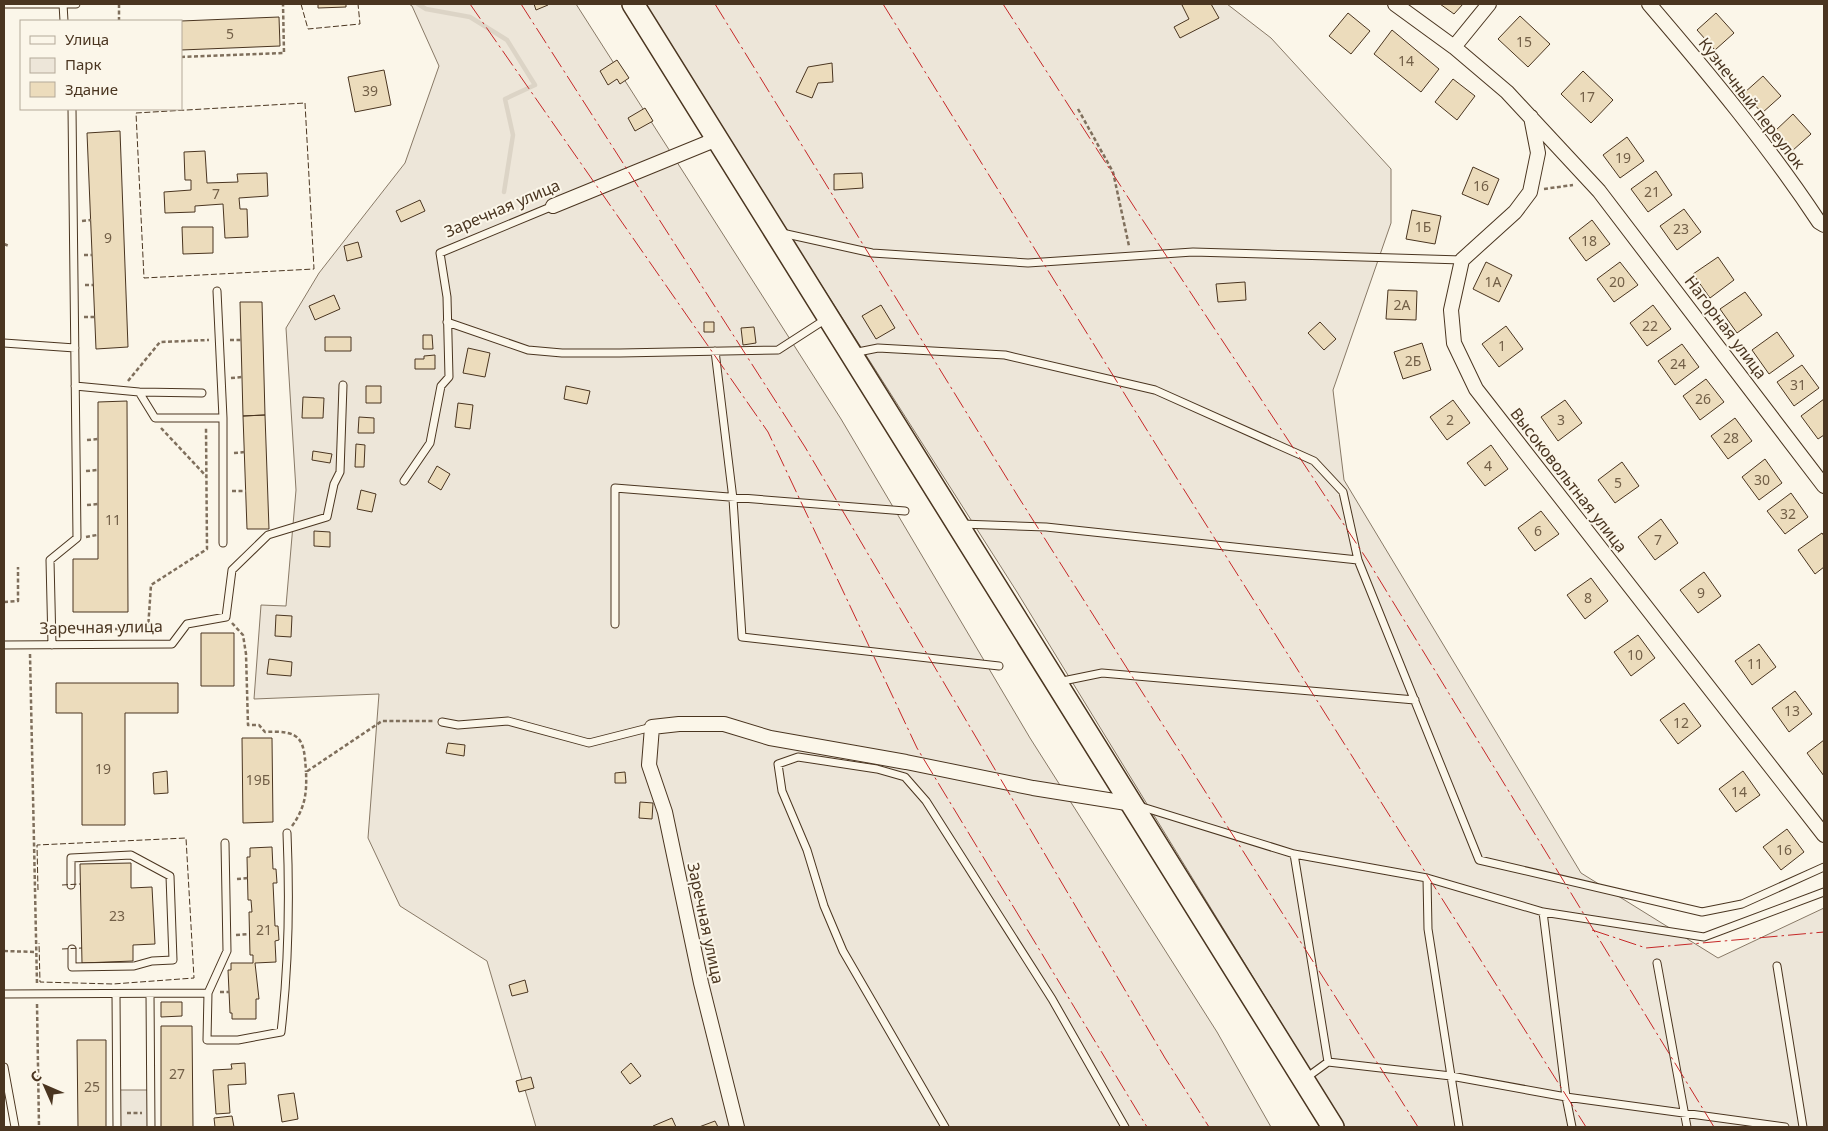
<svg xmlns="http://www.w3.org/2000/svg" width="1828" height="1131" viewBox="0 0 1828 1131" font-family="'Noto Sans',sans-serif">
<style>
.green{fill:#ede6d9;stroke:#887966}
.lines{fill:none;stroke-linecap:round;stroke-linejoin:round}
.stream{stroke:#dcd4c6;stroke-width:4.5}
.building{fill:#ecdcbc;stroke:#4a3520}
.service-casing{stroke:#4a3520;stroke-width:9}
.minor-casing{stroke:#4a3520;stroke-width:16}
.primary-casing{stroke:#4a3520;stroke-width:24}
.path{stroke:#7f6f5c;stroke-width:2.5;stroke-dasharray:4 2.5;stroke-linecap:butt}
.service{stroke:#fbf6e9;stroke-width:7}
.minor{stroke:#fbf6e9;stroke-width:14}
.primary{stroke:#fbf6e9;stroke-width:21}
.fence{stroke:#4a3520;stroke-width:1;stroke-dasharray:6 2.5;stroke-linecap:butt}
.power{stroke:#c62828;stroke-width:1;stroke-dasharray:18 4 2.5 4;stroke-linecap:butt}
.labels{text-anchor:middle;stroke-width:4;stroke-linejoin:round;paint-order:stroke}
.number-label{font-size:14px;fill:#725f47}
.street-label{font-size:16px;fill:#4a3520;stroke:#fbf6e9}
</style>
<rect width="100%" height="100%" fill="#fbf6e9"/>
<path class="green" d="M409 4H576L841 419 1030 738 1217 1032 1271 1127H536L487 961 400 906 368 838 379 694 254 699 261 605 286 606 296 490 286 328 319 273 405 163 439 66 412 6Z
M645 4H1227L1271 38 1391 169V223L1333 390 1344 480 1581 873 1718 958 1824 908V1127H1345L1017 592 785 228Z
M118 1090H148V1127H119Z"/>
<g class="lines">
<path class="stream" d="M418 4 426 9 470 17 507 40 535 85 505 99 513 135 504 192"/>
</g>
<path class="building" d="M318 4H346V7L318 8Z
M534 4H548V5L536 10Z
M1185 4H1211L1219 18 1180 38 1174 27 1189 19 1182 5Z
M1440 4H1463L1454 14Z
M1348 13 1370 31 1351 54 1329 36Z
M1716 13 1734 33 1715 50 1697 30Z
M1520 16 1550 44 1528 67 1498 39Z
M279 17 280 46 181 50V21Z
M1392 30 1439 69 1421 92 1374 54Z
M617 60 629 78 620 84 617 79 608 85 600 71Z
M832 63 833 82 818 83 812 98 796 92 808 67Z
M384 70 391 105 355 112 348 77Z
M1583 71 1613 100 1591 123 1561 94Z
M1763 76 1781 96 1762 113 1744 93Z
M1453 79 1475 96 1457 120 1435 102Z
M645 108 653 121 635 131 628 118Z
M1793 114 1811 134 1792 151 1775 131Z
M120 131 128 347 96 349 87 133Z
M1627 137 1644 161 1620 178 1603 155Z
M205 151 207 183 238 182 237 174 267 173 268 196 239 198 240 209H247L248 237 225 238 223 204 195 206V212L165 213 164 192 191 190V180H185L184 152Z
M1473 167 1499 179 1488 205 1462 194Z
M1656 171 1672 195 1648 212 1631 189Z
M862 173 863 188 834 190V174Z
M420 200 425 211 401 222 396 211Z
M1684 209 1701 232 1677 250 1660 226Z
M1412 210 1441 216 1435 244 1406 239Z
M1592 220 1610 244 1586 261 1569 238Z
M182 227H213V253L183 254Z
M358 242 362 257 347 261 344 246Z
M1718 257 1734 280 1710 298 1693 274Z
M1486 262 1512 275 1499 302 1473 289Z
M1620 262 1638 285 1614 302 1597 279Z
M1245 282 1246 300 1218 302 1216 284Z
M1388 290 1417 291 1416 320 1386 319Z
M1745 292 1762 315 1737 333 1720 309Z
M334 295 340 309 315 320 309 306Z
M240 302H262L265 415 243 416Z
M881 305 895 328 876 339 862 316Z
M1653 305 1671 329 1647 346 1630 323Z
M704 322H714V332H704Z
M1320 322 1336 339 1324 350 1308 333Z
M1506 326 1523 349 1499 367 1482 344Z
M754 327 756 343 743 345 741 328Z
M1777 332 1794 356 1769 374 1752 350Z
M423 335H432L433 349H423Z
M325 337H351V351H325Z
M1422 343 1431 370 1403 379 1394 352Z
M1682 344 1699 367 1675 385 1658 361Z
M468 348 490 353 485 377 463 373Z
M435 355V369H415V359H424V356Z
M1802 365 1819 388 1794 406 1777 382Z
M1706 379 1724 402 1700 420 1683 396Z
M366 386H381V403H366Z
M566 386 590 391 587 404 564 399Z
M303 397 324 398 323 418H302Z
M1824 399V435L1818 439 1801 416Z
M1453 400 1470 423 1447 440 1430 417Z
M1565 400 1582 423 1558 441 1541 417Z
M127 401 128 612H73V559H98V402Z
M458 403 473 405 470 429 455 427Z
M265 415 269 529H247L243 416Z
M359 417 374 418V433H358Z
M1735 418 1752 441 1728 459 1711 436Z
M356 444 365 445 364 467H355Z
M1491 445 1508 469 1485 486 1467 463Z
M313 451 332 454 330 463 312 460Z
M1765 459 1782 483 1759 500 1742 477Z
M1622 462 1639 486 1615 503 1598 480Z
M437 466 450 474 441 490 428 482Z
M361 490 376 494 372 512 357 509Z
M1791 493 1808 517 1785 534 1767 511Z
M1541 511 1559 534 1535 551 1518 528Z
M1661 519 1678 543 1655 560 1638 537Z
M314 531 330 532V547L314 546Z
M1822 533 1824 536V567L1815 574 1798 550Z
M1704 572 1721 596 1698 613 1680 590Z
M1591 578 1608 601 1585 619 1567 595Z
M276 615 292 616 291 637 275 636Z
M201 633H234V686H201Z
M1638 635 1655 658 1631 676 1614 652Z
M1759 644 1776 667 1752 685 1735 661Z
M269 659 292 662 291 676 267 674Z
M56 683H178V713H125V825H82V713H56Z
M1795 691 1812 714 1789 732 1772 708Z
M1684 703 1701 726 1678 744 1660 720Z
M242 738H272L273 822 243 823Z
M1824 740V776L1807 753Z
M448 743 465 745 464 756 446 753Z
M167 771 168 793 154 794 153 773Z
M1743 771 1760 795 1736 812 1719 789Z
M625 772 626 783H615V773Z
M640 802 653 803 652 819 639 818Z
M1787 829 1804 852 1781 870 1763 847Z
M272 847 273 869H276L277 883H273L275 926H278L279 940 275 941 276 962 255 963 259 999H256V1019H232V1013H230L228 970H231V963H253V955H250L249 912H252L251 900H248L247 857H250V848Z
M131 863V888L152 887 155 944 133 945V961L82 963 80 864Z
M525 980 528 992 512 996 509 985Z
M161 1002H182V1016L161 1017Z
M161 1026H192L193 1127H161Z
M77 1040H106V1127H78Z
M245 1063 246 1084 228 1085 230 1113 216 1114 213 1070 232 1069 231 1064Z
M631 1063 641 1076 630 1084 621 1072Z
M531 1077 534 1088 519 1092 516 1081Z
M294 1093 298 1119 282 1122 278 1095Z
M232 1116 234 1127H215L214 1118Z
M672 1118 676 1127H653V1126Z
M715 1121 718 1127H699Z"/>
<g class="lines">
<defs>
<path id="service" d="M4 4H76
M63 4 64 21
M782 233 872 253 1028 263 1193 252 1462 260
M217 291 223 418V543
M447 322 528 350 562 353H620L778 350 826 319
M4 343 75 348
M715 351 733 499 742 637 999 666
M853 353 878 348 1005 355 1155 390 1314 461 1343 492 1358 560 1479 860 1702 912 1742 904 1824 867
M75 386 139 392 155 418H223
M139 392 202 393
M404 481 430 443 441 386 449 377 447 297 440 253 553 206
M961 524 1046 527 1358 560
M615 624V488L905 511
M4 645 172 644 187 624 226 617 232 570 268 535 327 517 334 484 340 472 343 385
M52 645 50 560 77 538 72 109
M1058 682 1102 673 1415 700
M442 722 458 725 508 721 589 743 652 727
M1139 806 1294 854 1427 878 1543 912 1704 937 1824 892
M225 843 227 951 208 993 207 1040H238L281 1032C289 963 290 903 287 833
M1294 854 1328 1062
M1427 878 1428 929 1459 1127
M71 885V858L131 855 170 876 173 960 152 961 134 966 72 967V949
M1543 912 1566 1097 1572 1127
M1657 963 1687 1127
M1777 966 1803 1127
M4 994 208 993
M150 994 151 1127
M116 995 117 1127
M4 1067 15 1127
M1306 1078 1328 1062 1451 1076 1566 1097 1785 1127
M945 1127 843 951 824 906 807 850 782 791 778 764 798 757 877 769 905 777 926 801 1052 999 1125 1127"/>
<path id="minor" d="M1395 4 1454 47 1507 92 1599 191 1824 486
M1649 4C1709 74 1768 145 1819 222L1824 225
M1454 47 1489 4
M1531 117 1538 153 1530 192 1515 212 1462 260 1451 310 1454 343 1476 389 1824 835
M553 206 717 139
M737 1127 701 983 665 812 649 765 652 727 679 724H724L770 738 906 762 1033 788 1133 804"/>
<path id="primary" d="M633 4 1333 1127"/>
</defs>
<use href="#service" class="service-casing"/>
<use href="#minor" class="minor-casing"/>
<use href="#primary" class="primary-casing"/>
<path class="path" d="M119 4V21
M181 57 284 53 283 4
M1078 109 1113 172 1129 246
M1544 189 1573 185
M82 221 91 220
M4 244 9 246
M84 255H92
M85 285H93
M84 317H95
M230 340H241
M231 378 242 377
M128 381 160 342 209 340
M161 428 206 476
M87 440 98 439
M234 453 245 452
M86 471 97 470
M232 491H246
M87 505 98 504
M86 537 97 535
M4 602 18 601V567
M232 623 243 635 246 654 248 725H259L265 732C302 730 304 739 306 772
M63 629H148L151 585 207 549 206 428
M30 654 37 984
M292 826C305 808 307 793 306 772L382 721H433
M237 879 248 878
M236 935 249 934
M4 951 36 952
M220 992H229
M37 1004 39 1127
M127 1113H142"/>
<use href="#service" class="service"/>
<use href="#minor" class="minor"/>
<use href="#primary" class="primary"/>
<path class="fence" d="M301 4 308 29 360 24 358 4
M305 103 314 269 144 278 136 113Z
M62 885 80 884
M38 890 37 845 186 838 194 978 113 984 40 982 39 943
M62 949 82 948"/>
<path class="power" d="M470 4 768 432 917 748 1147 1127
M521 4 805 447 1165 1058 1209 1127
M715 4 1019 498 1418 1127
M883 4 1176 477 1586 1127
M1003 4 1142 219 1368 561 1714 1127
M1592 930 1646 948 1824 932"/>
</g>
<g class="labels">
<g class="number-label">
<text x="230" y="39">5</text>
<text x="1524" y="47">15</text>
<text x="1406" y="66">14</text>
<text x="370" y="96">39</text>
<text x="1587" y="102">17</text>
<text x="1623" y="163">19</text>
<text x="1481" y="191">16</text>
<text x="1652" y="197">21</text>
<text x="216" y="199">7</text>
<text x="1423" y="232">1Б</text>
<text x="1681" y="234">23</text>
<text x="108" y="243">9</text>
<text x="1589" y="246">18</text>
<text x="1493" y="287">1А</text>
<text x="1617" y="287">20</text>
<text x="1402" y="310">2А</text>
<text x="1650" y="331">22</text>
<text x="1502" y="351">1</text>
<text x="1413" y="366">2Б</text>
<text x="1678" y="369">24</text>
<text x="1798" y="390">31</text>
<text x="1703" y="404">26</text>
<text x="1450" y="425">2</text>
<text x="1561" y="425">3</text>
<text x="1731" y="443">28</text>
<text x="1488" y="471">4</text>
<text x="1762" y="485">30</text>
<text x="1618" y="488">5</text>
<text x="1788" y="519">32</text>
<text x="113" y="525">11</text>
<text x="1538" y="536">6</text>
<text x="1658" y="545">7</text>
<text x="1701" y="598">9</text>
<text x="1588" y="603">8</text>
<text x="1635" y="660">10</text>
<text x="1755" y="669">11</text>
<text x="1792" y="716">13</text>
<text x="1681" y="728">12</text>
<text x="103" y="774">19</text>
<text x="258" y="785">19Б</text>
<text x="1739" y="797">14</text>
<text x="1784" y="855">16</text>
<text x="117" y="921">23</text>
<text x="264" y="935">21</text>
<text x="177" y="1079">27</text>
<text x="92" y="1092">25</text>
</g>
<g class="street-label">
<text transform="translate(1752 103) rotate(52)" y="6">Кузнечный переулок</text>
<text transform="translate(502 208) rotate(-23)" y="6">Заречная улица</text>
<text transform="translate(1726 327) rotate(53)" y="6">Нагорная улица</text>
<text transform="translate(1569 480) rotate(52)" y="6">Высоковольтная улица</text>
<text transform="translate(101 627) rotate(-1)" y="6">Заречная улица</text>
<text transform="translate(706 923) rotate(78)" y="6">Заречная улица</text>
</g>
</g>
<rect width="1828" height="1131" fill="none" stroke="#4a3520" stroke-width="10"/>
<rect x="20" y="20" width="162" height="90" fill="#fbf6e9" stroke="#b4a999"/>
<rect x="30" y="36" width="25" height="8" fill="#fbf6e9" stroke="#b4a999"/>
<text x="65" y="45" font-size="15" fill="#4a3520">Улица</text>
<rect x="30" y="58" width="25" height="15" fill="#ede6d9" stroke="#b4a999"/>
<text x="65" y="70" font-size="15" fill="#4a3520">Парк</text>
<rect x="30" y="82" width="25" height="15" fill="#ecdcbc" stroke="#b4a999"/>
<text x="65" y="95" font-size="15" fill="#4a3520">Здание</text>
<g transform="translate(45 1086) rotate(315)" stroke="#fbf6e9" stroke-width="4" paint-order="stroke">
<path d="M0-4L9 19L0 12L-9 19Z" fill="#4a3520"/>
<text y="-8" font-size="14" font-weight="bold" text-anchor="middle" fill="#4a3520">С</text>
</g>
</svg>
